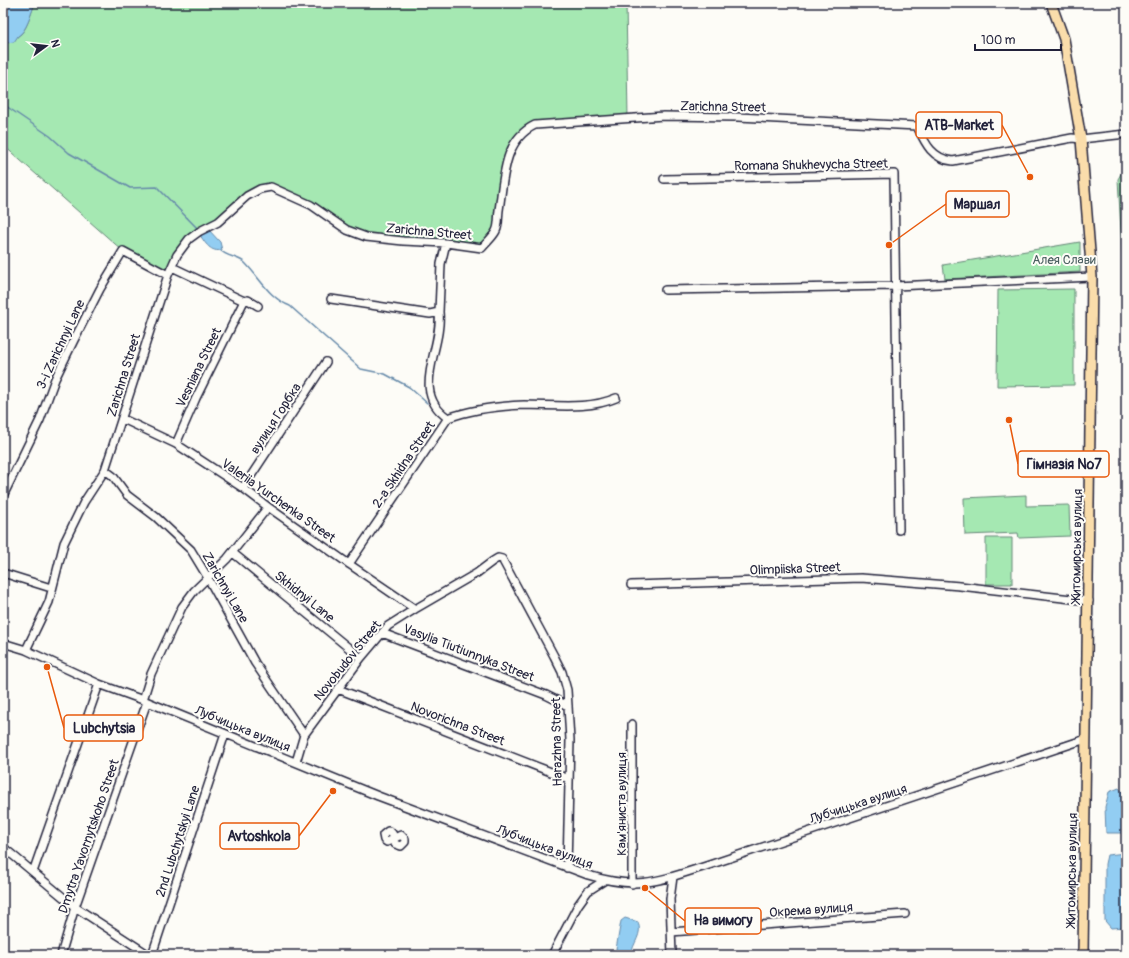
<svg xmlns="http://www.w3.org/2000/svg" width="1129" height="958" viewBox="0 0 1129 958" font-family="Pangolin,sans-serif">
<style>
.green{fill:#a5e8b2;stroke:#648576}
.water{fill:#92cdf2;stroke:#6589a9}
.lines{fill:none;stroke-linecap:round;stroke-linejoin:round}
.stream{stroke:#6589a9;stroke-width:1.5}
.minor-casing{stroke:#22223b;stroke-width:10}
.major-casing{stroke:#22223b;stroke-width:12}
.minor{stroke:#fdfcf7;stroke-width:7}
.major{stroke:#faddab;stroke-width:9}
.labels{text-anchor:middle;stroke-width:4;stroke-linejoin:round;paint-order:stroke}
.street-label{font-size:13px;fill:#22223b;stroke:#fdfcf7}
.park-label{font-size:13px;fill:#495d5f;stroke:#fdfcf7}
.leader{fill:none;stroke:#e8590c;stroke-width:1.5}
.callout-dot{fill:#e8590c;stroke:#fdfcf7;stroke-width:1.5}
.callout{fill:#fdfcf7;stroke:#e8590c;stroke-width:1.5}
.callout-label{font-size:14px;text-anchor:middle;font-weight:bold;fill:#22223b}
</style>
<rect width="100%" height="100%" fill="#fdfcf7"/>
<filter id="ink" filterUnits="userSpaceOnUse"><feTurbulence type="fractalNoise" baseFrequency=".025" numOctaves="2"/><feDisplacementMap in="SourceGraphic" scale="8" xChannelSelector="R" yChannelSelector="G"/><feConvolveMatrix kernelMatrix="1 2 1 2 8 2 1 2 1" color-interpolation-filters="sRGB"/></filter>
<g filter="url(#ink)">
<path class="green" d="M35 3H626L628 118 535 125 510 150 496 231 482 248 366 237 281 191 260 189 218 222 189 239 168 275 123 251 3 145V47C7 41 15 39 21 34 28 27 31 13 35 3Z
M1126 170V317L1118 179 1122 172Z
M1080 242V272L945 279 943 265Z
M1074 289V385L997 386 998 290Z
M1026 495V506L1069 505 1070 536 1019 538 1018 533 965 535 964 498Z
M986 538H1012V584H986Z"/>
<path class="water" d="M3 3H35C31 13 27 31 18 36L14 42 6 43 3 47Z
M208 229 220 242 222 250C211 253 205 243 200 235Z
M1119 788 1126 797V833H1106L1105 807 1109 792Z
M1126 853V926L1124 927 1111 928 1105 921V864L1107 855Z
M625 918 638 922C643 935 633 942 631 955H615L621 921Z"/>
<g class="lines">
<path class="stream" d="M3 104 50 136 69 153 130 188 157 187 198 229
M220 250C227 257 239 257 245 263 260 278 269 298 290 306L361 369 385 374 409 387 427 403"/>
<defs>
<path id="minor" d="M664 179 894 174 899 530
M172 267 244 301
M665 290 895 286 1092 277
M331 299 430 314 439 312 441 264 446 243
M439 312C443 349 409 392 448 418
M123 419 176 444 243 488 268 507 349 564 415 609
M176 444 196 398 244 301 248 300 258 306
M105 470 113 476 127 495 156 517 191 550 208 578 255 663 304 735
M243 488 326 362
M3 496 40 420 55 379 74 340 100 289 123 251 168 275
M233 553 361 658
M349 564 448 418C472 409 499 406 524 405 555 405 588 410 616 398
M3 573 51 588
M631 585 861 578 960 586 1089 601
M382 633 546 695 568 706
M3 643 26 650 99 684 143 700 378 796 588 875C637 890 656 882 703 867L1086 739
M26 650 49 602 64 543 84 502 105 470 168 275 177 255 189 239 200 231 218 222 247 196 260 189 271 187 311 205 347 230 366 237 403 241 446 243 482 248C486 243 493 237 496 231 499 226 498 217 499 210 504 179 503 140 535 125L664 116 738 117 917 126C925 143 932 159 953 161L1072 138 1081 139 1126 134
M338 689 569 779
M143 700 151 674 182 607 194 591 227 559 268 507
M296 762 304 735 361 658 388 626 415 609 477 573 493 561 498 558 502 559 554 656 562 672 567 690 568 706 570 740 567 868
M394 839 387 842 384 840 383 835 388 831C395 832 393 839 395 844L401 846 405 842V839L401 835 395 838
M3 847 75 907 149 955
M33 872 99 684
M632 884V724
M671 932 905 914
M61 955 75 907 147 702
M152 955 225 734
M552 955 578 905 588 891 605 880
M672 955 670 899 673 877"/>
<path id="major" d="M1051 3 1064 39 1081 139 1092 277 1083 955"/>
</defs>
<use href="#minor" class="minor-casing"/>
<use href="#major" class="major-casing"/>
<use href="#minor" class="minor"/>
<use href="#major" class="major"/>
</g>
</g>
<g class="labels">
<g class="street-label">
<text transform="translate(723 106) rotate(1)" y="5">Zarichna Street</text>
<text transform="translate(811 164) rotate(-1)" y="5">Romana Shukhevycha Street</text>
<text transform="translate(429 231) rotate(5)" y="5">Zarichna Street</text>
<text transform="translate(60 344) rotate(-65)" y="5">3-i Zarichnyi Lane</text>
<text transform="translate(198 367) rotate(-64)" y="5">Vesniana Street</text>
<text transform="translate(123 375) rotate(-73)" y="5">Zarichna Street</text>
<text transform="translate(275 418) rotate(-57)" y="5">вулиця Горбка</text>
<text transform="translate(403 464) rotate(-56)" y="5">2-a Skhidna Street</text>
<text transform="translate(279 500) rotate(35)" y="5">Valeriia Yurchenka Street</text>
<text transform="translate(1076 546) rotate(-89)" y="5">Житомирська вулиця</text>
<text transform="translate(795 568) rotate(-2)" y="5">Olimpiiska Street</text>
<text transform="translate(226 587) rotate(60)" y="5">Zarichnyi Lane</text>
<text transform="translate(305 596) rotate(39)" y="5">Skhidnyi Lane</text>
<text transform="translate(469 652) rotate(21)" y="5">Vasylia Tiutiunnyka Street</text>
<text transform="translate(347 660) rotate(-51)" y="5">Novobudov Street</text>
<text transform="translate(458 723) rotate(21)" y="5">Novorichna Street</text>
<text transform="translate(243 728) rotate(22)" y="5">Лубчицька вулиця</text>
<text transform="translate(556 742) rotate(-91)" y="5">Harazhna Street</text>
<text transform="translate(858 803) rotate(-18)" y="5">Лубчицька вулиця</text>
<text transform="translate(621 804) rotate(-90)" y="5">Кам'яниста вулиця</text>
<text transform="translate(88 836) rotate(-71)" y="5">Dmytra Yavornytskoho Street</text>
<text transform="translate(177 841) rotate(-72)" y="5">2nd Lubchytskyi Lane</text>
<text transform="translate(545 846) rotate(21)" y="5">Лубчицька вулиця</text>
<text transform="translate(1071 870) rotate(-89)" y="5">Житомирська вулиця</text>
<text transform="translate(811 909) rotate(-4)" y="5">Окрема вулиця</text>
</g>
<g class="park-label">
<text x="1064" y="264">Алея Слави</text>
</g>
</g>
<path class="leader" d="M1030 177L1002 125M889 245L946 204M1009 420L1018 464M47 667L64 728M333 791L299 836M645 888L685 921"/>
<g class="callout-dot">
<circle cx="1030" cy="177" r="4"/>
<circle cx="889" cy="245" r="4"/>
<circle cx="1009" cy="420" r="4"/>
<circle cx="47" cy="667" r="4"/>
<circle cx="333" cy="791" r="4"/>
<circle cx="645" cy="888" r="4"/>
</g>
<g class="callout">
<rect x="916" y="112" width="86" height="26" rx="4"/>
<rect x="946" y="191" width="63" height="26" rx="4"/>
<rect x="1018" y="451" width="91" height="26" rx="4"/>
<rect x="64" y="715" width="79" height="26" rx="4"/>
<rect x="220" y="823" width="79" height="26" rx="4"/>
<rect x="685" y="908" width="76" height="26" rx="4"/>
</g>
<g class="callout-label">
<text x="959" y="130">ATB-Market</text>
<text x="977" y="209">Маршал</text>
<text x="1064" y="469">Гімназія №7</text>
<text x="104" y="733">Lubchytsia</text>
<text x="259" y="841">Avtoshkola</text>
<text x="723" y="925">На вимогу</text>
</g>
<rect width="1129" height="958" fill="none" stroke="#fdfcf7" stroke-width="16"/>
<rect x="8" y="8" width="1113" height="942" fill="none" stroke="#22223b" stroke-width="1.5" filter="url(#ink)"/>
<g transform="translate(46 46) rotate(75)" stroke="#fdfcf7" stroke-width="3" paint-order="stroke">
<path d="M0-3L7 15L0 10L-7 15Z" fill="#22223b"/>
<text y="-6" font-size="11" font-weight="bold" text-anchor="middle" fill="#22223b">N</text>
</g>
<path d="M975 44v6h86v-6" fill="none" stroke="#22223b" stroke-width="2"/>
<text x="981" y="44" font-size="12" fill="#22223b" stroke="#fdfcf7" stroke-width="3" paint-order="stroke">100 m</text>
</svg>
